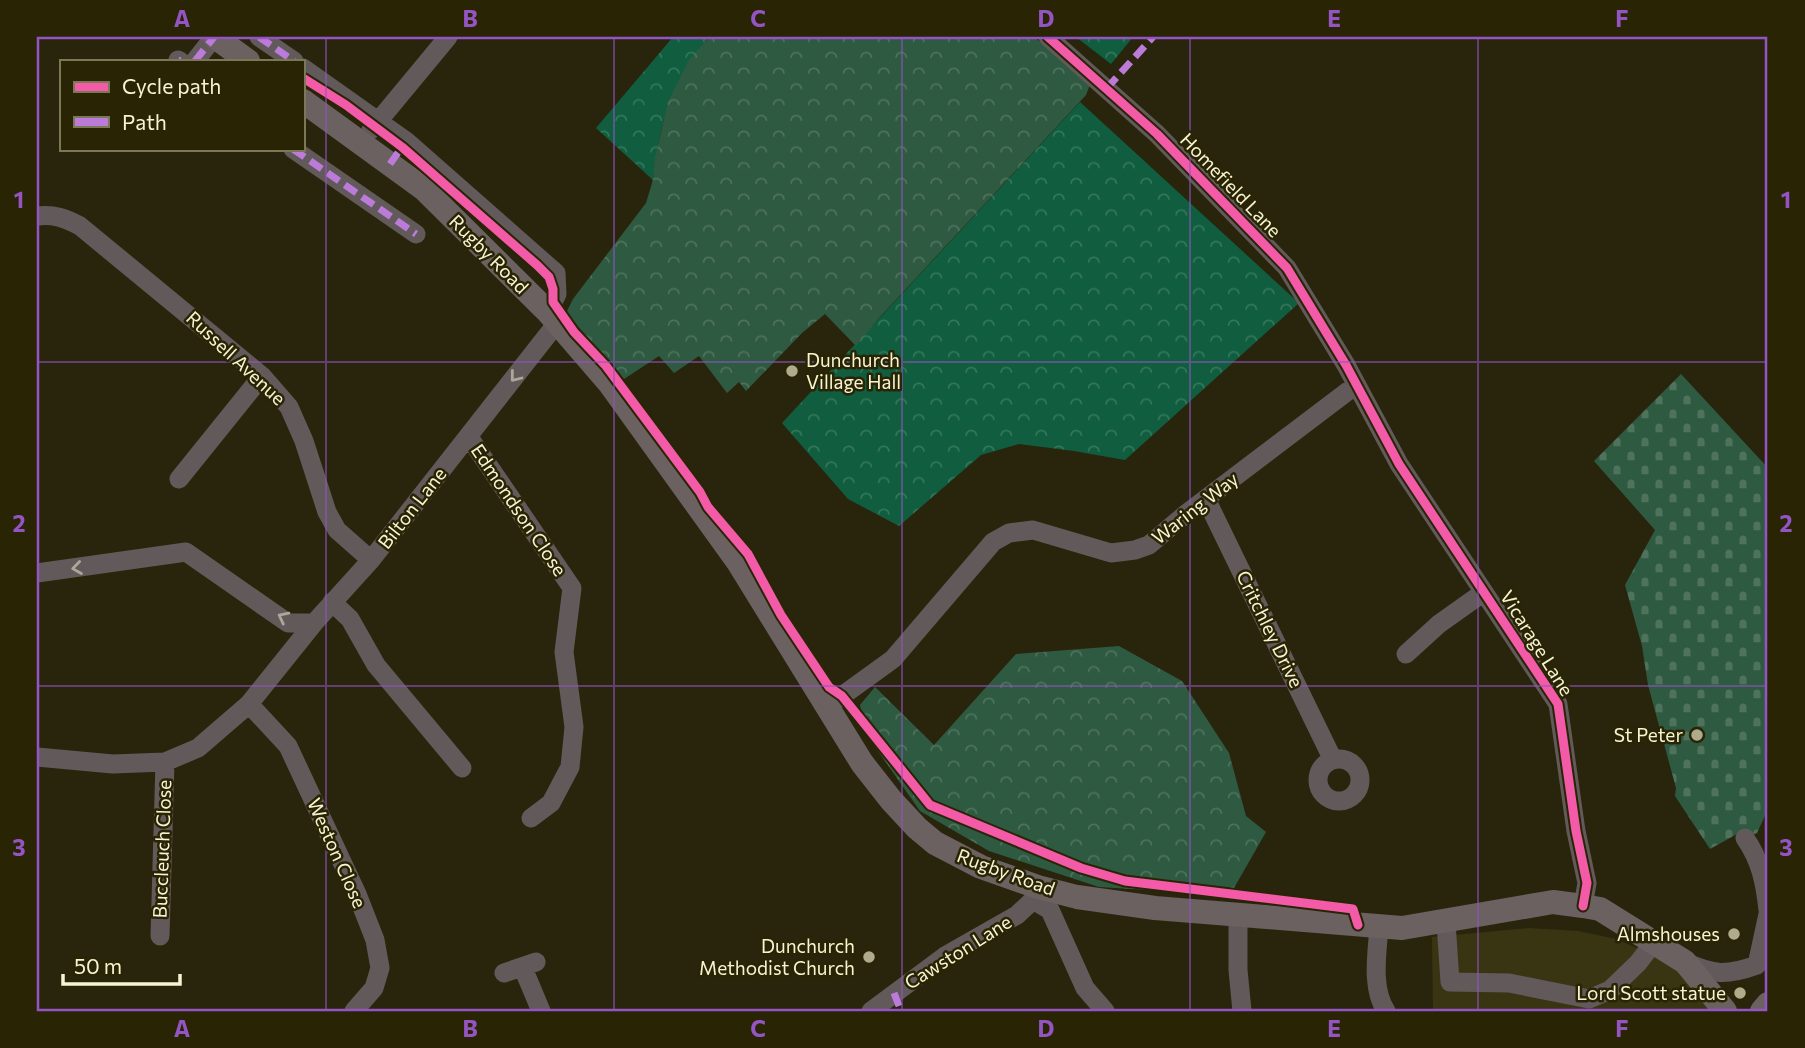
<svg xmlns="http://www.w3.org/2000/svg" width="1805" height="1048" viewBox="0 0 1805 1048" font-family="Commissioner,sans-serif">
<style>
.built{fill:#393512}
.forest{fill:url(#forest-crowns)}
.cemetery{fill:url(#cemetery-stones)}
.park{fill:url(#park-crowns)}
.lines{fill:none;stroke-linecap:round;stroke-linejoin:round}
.minor{stroke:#625a5a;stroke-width:19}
.major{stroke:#6a6160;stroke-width:24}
.quiet{stroke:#bd7bd9;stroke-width:7;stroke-dasharray:14 7;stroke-linecap:butt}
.cycleway-casing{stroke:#292504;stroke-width:13}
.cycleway{stroke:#f35aa7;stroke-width:9}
.oneway{stroke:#aca797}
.grid{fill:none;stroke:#9454c3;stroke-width:2;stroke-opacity:0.55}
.poi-dot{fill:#afac8e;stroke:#292504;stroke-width:2.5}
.labels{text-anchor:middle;stroke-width:5;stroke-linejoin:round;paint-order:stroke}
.street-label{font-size:19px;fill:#f7f4d4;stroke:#292504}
.poi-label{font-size:19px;fill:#f7f4d4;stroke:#292504;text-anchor:end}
.neatline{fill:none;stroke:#9454c3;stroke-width:2.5}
.grid-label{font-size:23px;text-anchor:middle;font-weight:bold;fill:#9454c3}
</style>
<defs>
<pattern id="forest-crowns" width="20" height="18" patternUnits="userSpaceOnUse" patternTransform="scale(1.75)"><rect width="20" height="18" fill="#105e3f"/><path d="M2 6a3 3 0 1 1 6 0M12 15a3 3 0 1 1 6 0" fill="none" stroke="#34765a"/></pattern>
<pattern id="cemetery-stones" width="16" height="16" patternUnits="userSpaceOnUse" patternTransform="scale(1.75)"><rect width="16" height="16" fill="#2f5a42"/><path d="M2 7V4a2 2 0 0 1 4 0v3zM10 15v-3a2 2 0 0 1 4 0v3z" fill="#4e725c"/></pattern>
<pattern id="park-crowns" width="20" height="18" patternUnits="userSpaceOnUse" patternTransform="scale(1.75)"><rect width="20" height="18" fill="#2f5a42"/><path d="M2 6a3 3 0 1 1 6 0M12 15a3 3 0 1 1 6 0" fill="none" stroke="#4e725c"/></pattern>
</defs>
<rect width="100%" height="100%" fill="#28250c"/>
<path class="built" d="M1529 928 1578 931 1616 939 1671 963 1711 1011H1433L1432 937Z"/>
<path class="forest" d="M673 37H709C672 80 659 123 653 180L596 128Z
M1076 37H1133L1111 64Z
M1080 102 1299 303 1125 460 1074 451 1019 444 981 455 899 526 848 499 782 423Z"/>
<path class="cemetery" d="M1681 374 1768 468V753L1766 769 1768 809 1757 833 1745 838 1737 834 1710 849 1675 796 1676 788 1648 685 1642 646 1625 585 1655 530 1594 461Z"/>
<path class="park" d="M709 37H1034L1091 82 1086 95 879 318 856 346 825 314 802 333 746 391 739 382 727 393 699 356 674 373 659 356 624 379 566 313 573 299 646 203 653 180 655 157 668 102 689 60Z
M1119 646 1182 681 1229 753 1246 816 1266 832 1230 895 1099 887 989 851 920 811 866 734 860 705 875 687 934 745 1016 654Z"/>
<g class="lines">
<path class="minor" d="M259 37 294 61
M1048 37 1157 134 1287 268 1346 365 1399 464 1558 704 1576 831 1587 883 1583 906
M178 60 180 61
M195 61 214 37
M303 68 406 141 556 273 557 294 548 312
M371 130 448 37
M293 149 416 234
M37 216C54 214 65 218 80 226L262 376 289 407 304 441 327 512 337 530 371 560
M469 437 572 588 564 652 574 727 570 767 551 803 531 818
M179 479 262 376
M1206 499 1333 760
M37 573 186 552 288 623H314L371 560 557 323
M332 602 350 619 376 665 462 768
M1406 654 1439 624 1484 592
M249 704 288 746 357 894 375 940 380 968 374 988 354 1011
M828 706 893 659 993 542 1009 533 1033 530 1111 553 1135 550 1149 545 1187 513 1356 385
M37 757 113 764 165 762 198 748 249 704 314 623
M1318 780a21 21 0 1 1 42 0a21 21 0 1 1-42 0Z
M1745 838C1761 861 1765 883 1768 910
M1033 900 1050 910 1085 988 1105 1011
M1238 915V970L1242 1011
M1446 922 1450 982 1509 983 1589 999 1610 990 1638 963 1655 941
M1379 927C1377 954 1371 988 1386 1011
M160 936 165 762
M1685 962C1714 975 1726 976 1757 965
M1757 965 1768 914
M523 968 541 1011
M504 973 536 962
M871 1011 945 956 1017 915 1033 900 1038 887"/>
<path class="major" d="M215 37 248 61
M303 101 424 189 548 312 610 384 738 562 862 763 891 800 917 828 935 843 981 867 1038 887 1077 897 1155 908 1402 928 1553 902 1583 906 1600 909 1685 962 1725 1011
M1762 1011 1768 1004"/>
<path class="quiet" d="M259 37 294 61
M178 60 180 61
M195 61 214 37
M1107 88 1153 37
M293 149 416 234
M390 164 404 144
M894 993 901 1011"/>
<defs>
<path id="cycleway" d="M1048 37 1157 134 1287 268 1346 365 1399 464 1558 704 1576 831 1587 883 1583 906
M303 78 346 105 402 147 537 265 549 277 553 289V302L574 332 606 366 700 492 708 507 748 554 781 615 829 687 842 696 930 805 1081 868 1125 881 1353 909 1358 925"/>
</defs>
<use href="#cycleway" class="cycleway-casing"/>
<use href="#cycleway" class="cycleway"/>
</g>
<defs><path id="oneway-chevron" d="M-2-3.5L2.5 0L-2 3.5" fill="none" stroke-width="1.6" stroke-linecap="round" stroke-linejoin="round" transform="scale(1.75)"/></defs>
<g class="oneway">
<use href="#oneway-chevron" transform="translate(515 377) rotate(128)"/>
<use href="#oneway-chevron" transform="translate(77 568) rotate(172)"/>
<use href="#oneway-chevron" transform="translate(283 617) rotate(-153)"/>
</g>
<path class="grid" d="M326 37V1011M614 37V1011M902 37V1011M1190 37V1011M1478 37V1011M37 362H1768M37 686H1768"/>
<g class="poi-dot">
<circle cx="792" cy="371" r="7"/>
<circle cx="1697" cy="735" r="7"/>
<circle cx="1734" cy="934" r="7"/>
<circle cx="869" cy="957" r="7"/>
<circle cx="1740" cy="993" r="7"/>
</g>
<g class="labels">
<g class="street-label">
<text transform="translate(1231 185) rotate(46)" y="7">Homefield Lane</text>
<text transform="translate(489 254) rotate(45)" y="7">Rugby Road</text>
<text transform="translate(236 358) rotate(43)" y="7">Russell Avenue</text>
<text transform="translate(412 508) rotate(-52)" y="7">Bilton Lane</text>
<text transform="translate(1195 508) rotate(-38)" y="7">Waring Way</text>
<text transform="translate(519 510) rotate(56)" y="7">Edmondson Close</text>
<text transform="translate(1270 629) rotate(64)" y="7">Critchley Drive</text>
<text transform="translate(1537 643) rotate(58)" y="7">Vicarage Lane</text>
<text transform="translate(162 849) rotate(-88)" y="7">Buccleuch Close</text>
<text transform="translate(337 853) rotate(66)" y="7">Weston Close</text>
<text transform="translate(1006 872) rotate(20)" y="7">Rugby Road</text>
<text transform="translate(958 952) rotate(-32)" y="7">Cawston Lane</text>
</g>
<g class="poi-label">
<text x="806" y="367" text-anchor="start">Dunchurch<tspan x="806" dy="22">Village Hall</tspan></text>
<text x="1683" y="742">St Peter</text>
<text x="1720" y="941">Almshouses</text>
<text x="855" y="953">Dunchurch<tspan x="855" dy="22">Methodist Church</tspan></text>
<text x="1726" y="1000">Lord Scott statue</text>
</g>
</g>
<rect width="1805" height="1048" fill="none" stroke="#292504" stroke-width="77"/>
<rect x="60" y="60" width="245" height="91" fill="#292504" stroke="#7b7857" stroke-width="2"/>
<rect x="74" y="82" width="35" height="10" fill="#f35aa7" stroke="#7b7857" stroke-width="2"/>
<text x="122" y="94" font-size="21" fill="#f7f4d4">Cycle path</text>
<rect x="74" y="117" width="35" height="10" fill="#bd7bd9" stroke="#7b7857" stroke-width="2"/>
<text x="122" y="130" font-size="21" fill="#f7f4d4">Path</text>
<path d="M63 974v10h117v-10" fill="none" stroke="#f7f4d4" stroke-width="3.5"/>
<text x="74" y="974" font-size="21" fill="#f7f4d4" stroke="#292504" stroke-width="5" paint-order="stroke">50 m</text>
<rect x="38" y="38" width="1728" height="972" class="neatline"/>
<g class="grid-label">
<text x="182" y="27">A</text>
<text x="470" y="27">B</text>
<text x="758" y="27">C</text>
<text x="1046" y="27">D</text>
<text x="1334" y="27">E</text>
<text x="1622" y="27">F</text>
<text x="19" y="208">1</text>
<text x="1786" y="208">1</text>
<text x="19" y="532">2</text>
<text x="1786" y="532">2</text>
<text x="19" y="856">3</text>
<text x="1786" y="856">3</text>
<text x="182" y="1037">A</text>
<text x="470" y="1037">B</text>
<text x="758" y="1037">C</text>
<text x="1046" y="1037">D</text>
<text x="1334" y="1037">E</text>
<text x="1622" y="1037">F</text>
</g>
</svg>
